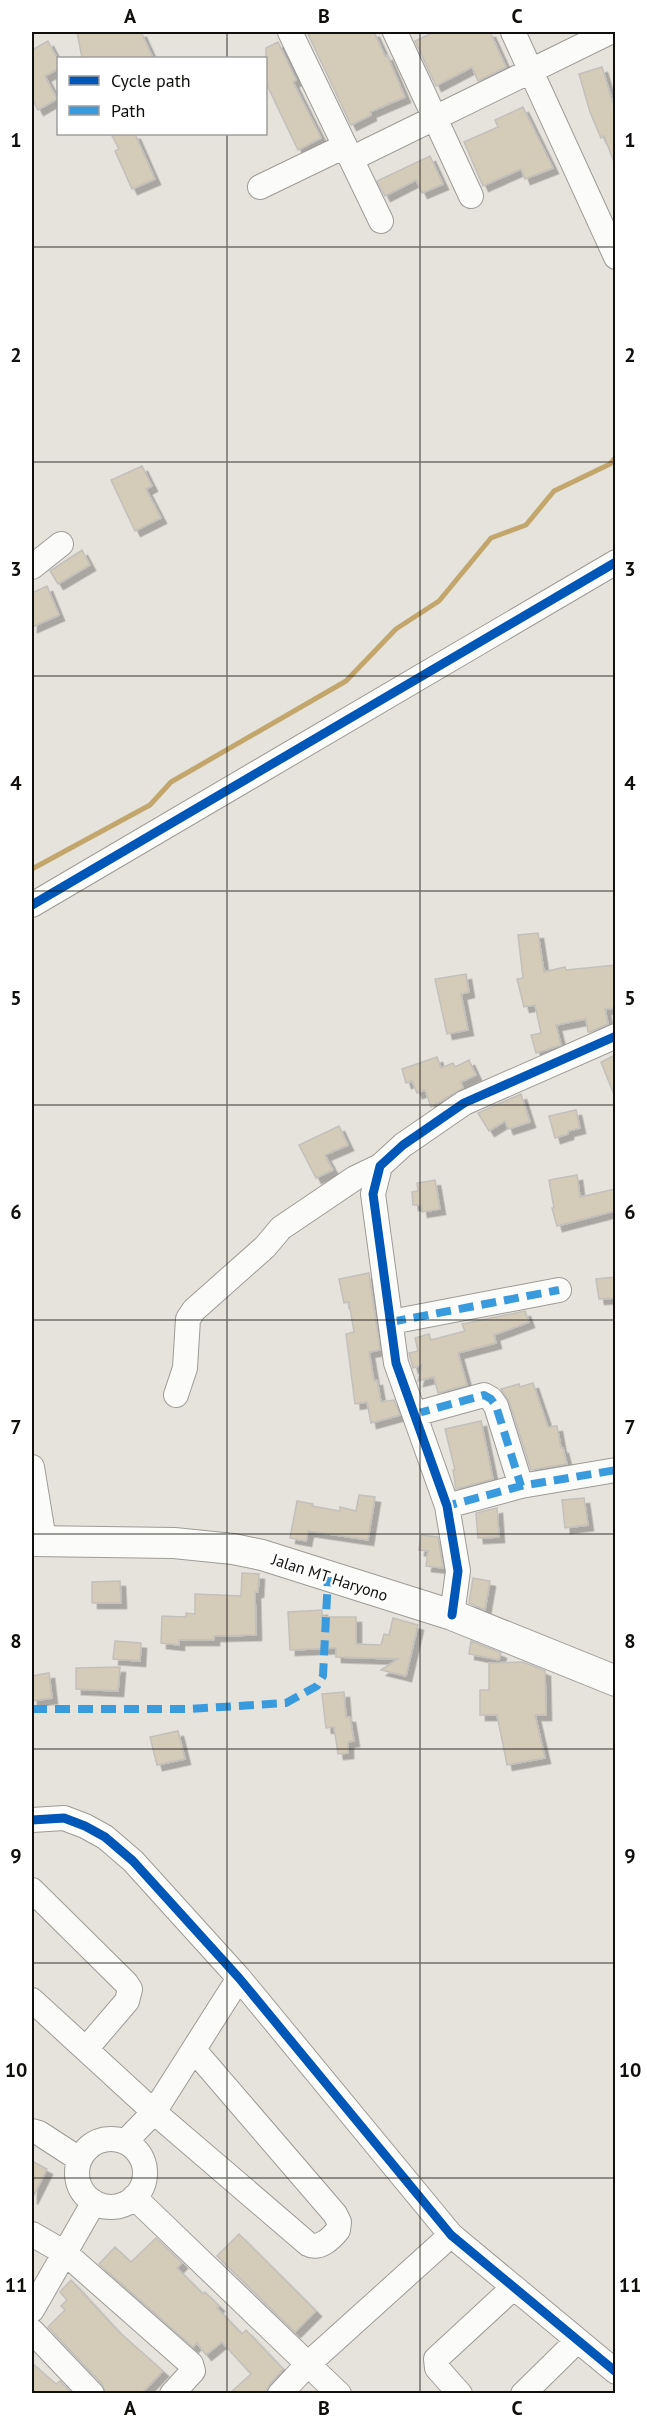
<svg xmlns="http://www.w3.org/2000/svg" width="647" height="2425" viewBox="0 0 647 2425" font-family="'PT Sans',sans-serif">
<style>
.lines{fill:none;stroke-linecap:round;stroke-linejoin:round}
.stream{stroke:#c2a66c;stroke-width:5}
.building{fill:#d4cbb9;stroke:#c3c0bb;stroke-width:1.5;filter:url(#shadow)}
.minor-casing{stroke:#9d9b96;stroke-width:26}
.major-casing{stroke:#9d9b96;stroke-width:32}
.minor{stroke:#fbfbfa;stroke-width:24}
.major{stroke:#fbfbfa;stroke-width:30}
.quiet{stroke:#3a9ade;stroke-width:8;stroke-dasharray:15 8;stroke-linecap:butt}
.cycleway-casing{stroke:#fff;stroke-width:13}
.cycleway{stroke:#0057b8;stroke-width:9}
.grid{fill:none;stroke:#110f0b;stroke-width:1.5;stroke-opacity:0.55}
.labels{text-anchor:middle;stroke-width:4.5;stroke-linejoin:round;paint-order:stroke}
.street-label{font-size:16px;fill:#110f0b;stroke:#fff}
.neatline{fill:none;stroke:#110f0b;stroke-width:2}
.grid-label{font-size:20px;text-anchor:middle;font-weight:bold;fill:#110f0b}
</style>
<defs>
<filter id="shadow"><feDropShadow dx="5.5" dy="5.5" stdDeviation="0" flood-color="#0004"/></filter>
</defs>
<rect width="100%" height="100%" fill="#e6e3dc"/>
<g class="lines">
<path class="stream" d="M32 869 150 805 171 782 346 681 396 629 439 601 491 538 526 525 554 491 610 464 616 457"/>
</g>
<path class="building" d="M77 32H141L153 58H82Z
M307 32H374L385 56 387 55 405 97 370 112 371 115 351 125Z
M434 32H490L506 67 478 81 472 67 436 86 415 41Z
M48 41 58 60V69L45 76 57 99 38 110 32 98V50Z
M278 42 296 80 293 82 321 138 298 150 266 83V48Z
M602 67 615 110 614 162 604 136 601 138 590 112 579 74Z
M523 107 553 168 525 179 521 169 483 186 464 142 498 127 495 120Z
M111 134H135L155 179 132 189 115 151 119 149Z
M430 156 443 184 422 193 416 180 385 196 377 181Z
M142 466 152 486 146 489 161 518 135 531 111 480Z
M82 550 90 565 58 584 50 571Z
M47 586 59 615 32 627V593Z
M538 933 544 972 565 967 566 970 615 965V1008L605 1009 608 1024 590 1032H588L586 1019 556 1025 561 1045 536 1053 531 1035 541 1033 535 1005 524 1007 517 979 523 978 518 935Z
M466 974 469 992 461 994 468 1030 447 1034 435 979Z
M615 1055V1097L601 1062Z
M437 1057 441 1068 453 1063 455 1067 469 1060 476 1075 461 1082 463 1088 431 1107 425 1090 417 1093 412 1081 406 1083 402 1069Z
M521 1094 530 1122 508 1129 505 1121 489 1131 478 1113Z
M576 1110 580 1128 568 1131V1134L555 1138 549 1116Z
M339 1126 348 1145 325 1155 333 1170 316 1178 299 1145Z
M577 1175 580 1197 615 1189V1211L557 1226 552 1208H554L549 1180Z
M435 1180 440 1209 422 1212 421 1205H413L412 1192 418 1191 417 1183Z
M369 1273 380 1350 369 1352 374 1381 377 1380 381 1402 394 1400 400 1415 371 1423 367 1402 355 1404 346 1334 354 1332 349 1302 344 1303 339 1279Z
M615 1277V1298L599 1299 596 1279Z
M525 1311 529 1322 494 1335 496 1343 458 1353 467 1385 438 1393 434 1377 418 1381 422 1365 413 1368 409 1353 418 1351 415 1338 429 1334 431 1340 465 1331 462 1324Z
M533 1383 548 1427 557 1426 561 1448H563L567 1464 531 1470 509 1401 501 1389 519 1384 520 1387Z
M481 1421 493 1479 456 1489 453 1470H455L445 1429Z
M359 1495 375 1497 368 1540 308 1531 306 1541 290 1538 297 1501 313 1504 312 1506 340 1511V1507L356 1511Z
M584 1498 588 1525 565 1528 562 1500Z
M497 1508 499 1537 478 1538 476 1513Z
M421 1535 438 1537 443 1568 426 1566 428 1551 419 1550Z
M242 1573 259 1574 258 1592H255L256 1635 214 1636V1640H179V1645L161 1643 162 1616 186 1617V1613L195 1614V1594L241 1596Z
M473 1578 490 1581 485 1610 469 1603Z
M120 1581 121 1603H92V1582Z
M322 1610V1617H356V1644L381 1645 384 1634 389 1635 393 1618 418 1625 406 1676 381 1670 398 1659 336 1657V1648L290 1650 288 1612Z
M115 1641 141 1643 140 1661 113 1659Z
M471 1641 501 1653 499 1660 469 1654Z
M523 1662 545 1671 546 1715H535L545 1758 507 1765 497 1715H480V1690H489V1663Z
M120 1667 118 1691 76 1689V1668Z
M49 1673 52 1698 32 1701V1676Z
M344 1692 346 1717H350L354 1741 348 1742V1753L338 1754 334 1727 326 1728 322 1694Z
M178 1731 185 1759 157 1765 150 1737Z
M32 2161 47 2169 32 2199Z
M239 2234 316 2311 295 2332 217 2256Z
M156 2238 182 2263 177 2268 203 2294 205 2292 219 2306 217 2308 242 2334 246 2330 283 2369 270 2384 265 2394H229L251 2374 222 2342 206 2355 197 2343 193 2347 99 2264 115 2247 131 2262Z
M71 2280 118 2331 163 2371 141 2394H106L102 2384 48 2327 65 2310 61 2306 67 2300 60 2292Z
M32 2363 56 2384 60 2381 72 2394H36L32 2390Z"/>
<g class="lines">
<defs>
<path id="minor" d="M290 32 381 221
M395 32 471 196
M513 32 616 257
M351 159 610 32
M260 187 345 146
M32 567 61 544
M32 905 616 562
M391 1322 559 1290
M176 1395 185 1368 188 1319 194 1310 265 1247 281 1228 355 1178 380 1166
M415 1414 484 1395 491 1399 496 1406 521 1486
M32 1467 44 1540
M447 1506 521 1486 616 1470
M452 1615 458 1571 447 1506 396 1363 373 1194 380 1166 403 1145 464 1103 616 1036
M32 1820 64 1818 85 1826 105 1837 133 1861 239 1978 451 2235 616 2372
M32 1890 126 1983 130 1989 127 2001 86 2049
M32 2000 154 2112 308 2244C319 2250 331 2239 338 2230L339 2222 335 2214 194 2050
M32 2131 39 2133 79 2159
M77 2173a34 34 0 1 1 68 0a34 34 0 1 1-68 0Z
M125 2142 154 2112 239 1978
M134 2197 339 2394
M32 2234 65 2253 191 2364 193 2371 172 2394
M32 2310 94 2202
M32 2331 92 2394
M280 2394 308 2364 451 2235
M460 2394 437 2368 436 2359 514 2287
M523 2394 577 2341"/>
<path id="major" d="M32 1541 174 1543 233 1549 262 1555 452 1615 616 1681"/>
</defs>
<use href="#minor" class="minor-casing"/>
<use href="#major" class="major-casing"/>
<use href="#minor" class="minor"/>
<use href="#major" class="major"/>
<path class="quiet" d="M391 1322 559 1290
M415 1414 484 1395 491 1399 496 1406 521 1486
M448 1511 447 1506 521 1486 616 1470
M32 1709H189L286 1703 317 1686 323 1676 328 1577"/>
<defs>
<path id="cycleway" d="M32 905 616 562
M452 1615 458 1571 447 1506 396 1363 373 1194 380 1166 403 1145 464 1103 616 1036
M32 1820 64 1818 85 1826 105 1837 133 1861 239 1978 451 2235 616 2372"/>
</defs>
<use href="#cycleway" class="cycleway-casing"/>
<use href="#cycleway" class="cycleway"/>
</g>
<path class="grid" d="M227 32V58M420 32V2394M227 134V2394M32 247H616M32 462H616M32 676H616M32 891H616M32 1105H616M32 1320H616M32 1534H616M32 1749H616M32 1963H616M32 2178H616"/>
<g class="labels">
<g class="street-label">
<text transform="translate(330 1577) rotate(18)" y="6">Jalan MT Haryono</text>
</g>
</g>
<rect width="647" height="2425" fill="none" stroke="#ffffff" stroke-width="66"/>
<rect x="57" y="57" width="210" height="78" fill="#ffffff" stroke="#a09f9d" stroke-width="1.5"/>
<rect x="69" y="76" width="30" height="9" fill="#0057b8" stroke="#a09f9d" stroke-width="1.5"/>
<text x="111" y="87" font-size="18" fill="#110f0b">Cycle path</text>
<rect x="69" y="106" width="30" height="9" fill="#3a9ade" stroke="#a09f9d" stroke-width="1.5"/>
<text x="111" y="117" font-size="18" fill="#110f0b">Path</text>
<rect x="33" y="33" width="581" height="2359" class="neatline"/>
<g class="grid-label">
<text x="130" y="23">A</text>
<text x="324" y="23">B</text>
<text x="517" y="23">C</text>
<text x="16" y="147">1</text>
<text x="630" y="147">1</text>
<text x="16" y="362">2</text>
<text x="630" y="362">2</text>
<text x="16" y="576">3</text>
<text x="630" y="576">3</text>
<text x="16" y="790">4</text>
<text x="630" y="790">4</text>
<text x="16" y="1005">5</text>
<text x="630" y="1005">5</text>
<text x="16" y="1219">6</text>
<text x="630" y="1219">6</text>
<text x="16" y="1434">7</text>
<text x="630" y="1434">7</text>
<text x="16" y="1648">8</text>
<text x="630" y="1648">8</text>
<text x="16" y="1863">9</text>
<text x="630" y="1863">9</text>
<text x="16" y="2077">10</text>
<text x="630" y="2077">10</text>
<text x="16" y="2292">11</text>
<text x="630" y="2292">11</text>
<text x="130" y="2415">A</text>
<text x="324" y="2415">B</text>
<text x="517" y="2415">C</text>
</g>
</svg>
